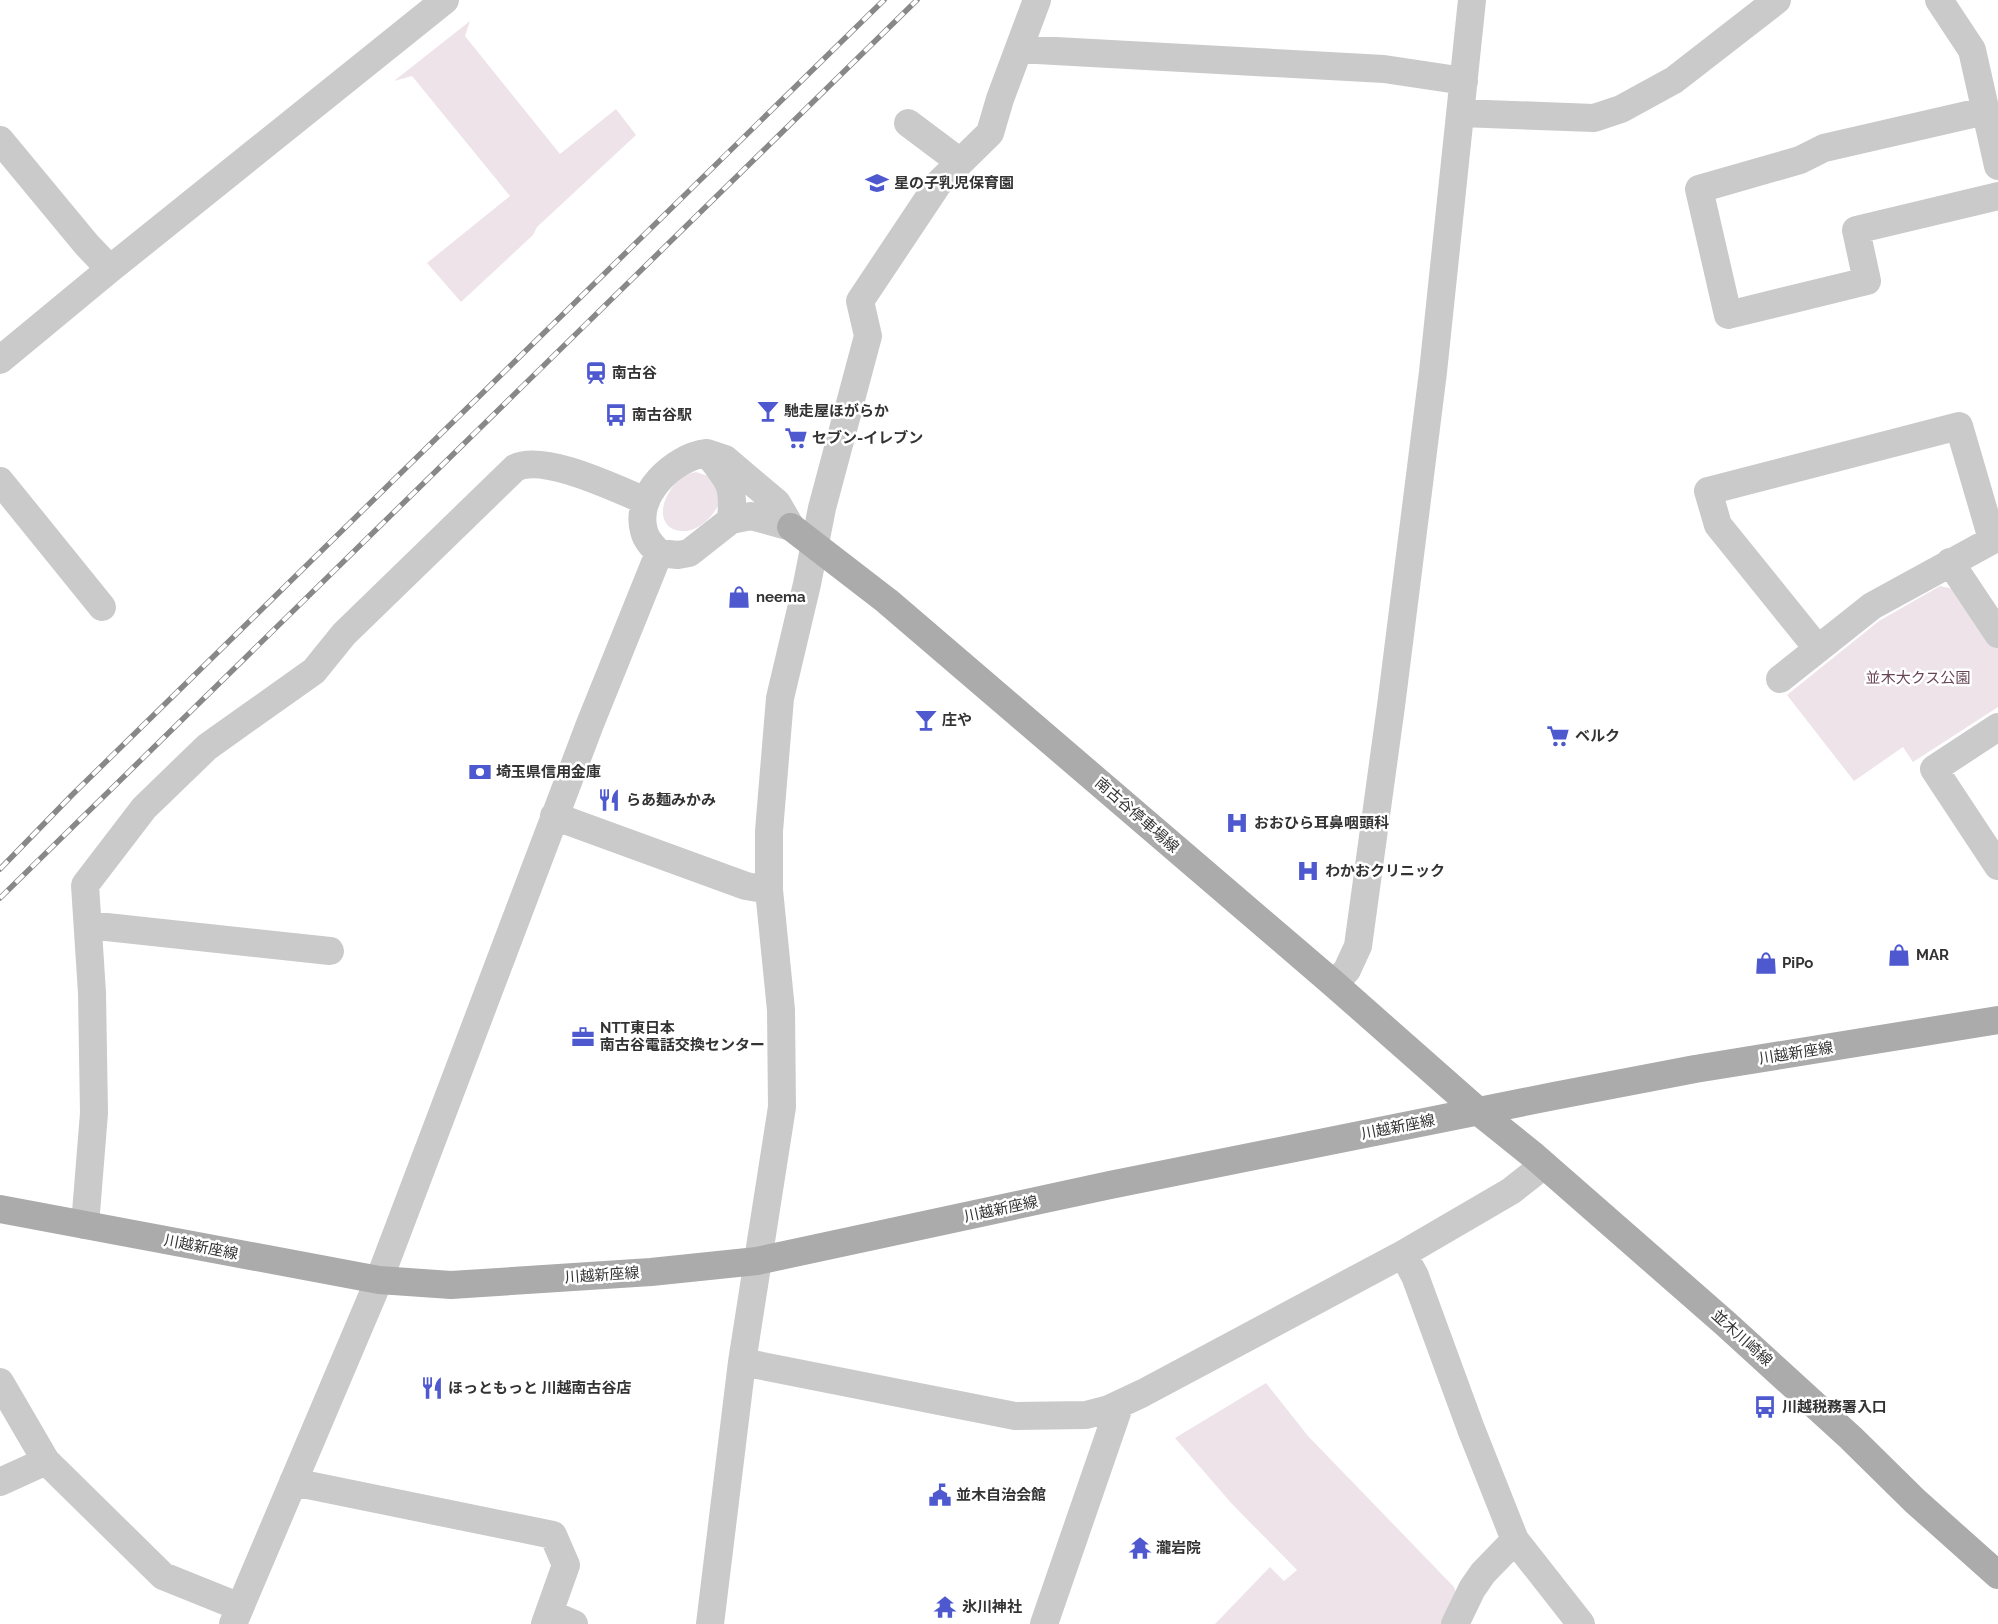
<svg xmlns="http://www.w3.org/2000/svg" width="1998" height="1624" viewBox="0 0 1998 1624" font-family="Raleway,'Noto Sans JP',sans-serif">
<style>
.green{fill:#ede3e9}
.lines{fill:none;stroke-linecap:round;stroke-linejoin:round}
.minor{stroke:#cacaca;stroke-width:28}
.major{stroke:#ababab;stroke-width:28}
.rail-casing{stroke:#888;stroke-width:5.5}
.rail{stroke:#fff;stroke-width:4;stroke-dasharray:11;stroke-linecap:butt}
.labels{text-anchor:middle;stroke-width:5;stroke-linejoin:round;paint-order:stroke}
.poi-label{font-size:15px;font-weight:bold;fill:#333;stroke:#fff;text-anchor:start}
.park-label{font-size:15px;fill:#694556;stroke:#fff}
.street-label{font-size:15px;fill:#333;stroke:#fff}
</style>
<rect width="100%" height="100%" fill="#fff"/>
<path class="green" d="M470 21 465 36 560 154 616 109 636 135 537 227 533 235 461 302 427 263 510 196 412 76 394 81Z
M696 472 711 477 721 500C698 551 642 534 671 489 677 479 685 474 696 472Z
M1940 586 1958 590 1998 648V707L1913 762 1903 747 1854 781 1787 695 1879 621Z
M1266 1383 1308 1436 1454 1587 1457 1595 1444 1624H1215L1270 1567 1284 1581 1297 1570 1232 1504 1175 1438Z"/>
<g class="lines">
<path class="minor" d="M1939 0 1972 50 1998 166
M1019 49 1384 69 1464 81
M1985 111 1824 148 1800 160 1699 189 1728 315 1867 281 1856 230 1998 196
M1461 113 1594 118 1621 109 1674 80 1777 0
M908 123 960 162
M0 140 87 245 110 269
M0 360 110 269 445 0
M707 453 725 459 777 503 791 527 751 516 731 520 689 553 678 555 659 553C653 547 646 540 644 531 634 495 673 457 707 453Z
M711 458C731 483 734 487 731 520
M0 481 102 607
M1950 562 1998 634
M1818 649 1718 525 1708 491 1959 426 1992 539
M1780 679 1872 606 1998 537
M1998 727 1934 769 1998 866
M554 816 746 886 769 890
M88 925 330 951
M1334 984 1347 970 1358 946 1391 706 1433 372 1472 0
M85 1225 94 1113 92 993 85 885 144 808 207 747 314 671 344 634 515 468C544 453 616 489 646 501
M1403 1254 1415 1276 1471 1429 1515 1540 1581 1624
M742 1362 1015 1416 1086 1415 1109 1409 1143 1393 1403 1254 1511 1191 1544 1165
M0 1382 46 1461 163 1576 240 1607
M0 1482 46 1461
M293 1482 553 1535 566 1565 545 1624
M549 1613 574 1624
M233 1624 379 1280 590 724 659 553
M710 1624 742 1362 782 1107 781 1010 769 890V831L780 698 807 584 822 508 868 336 860 301 938 184 990 133 1000 99 1037 0
M1044 1624 1120 1404
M1455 1624 1472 1589 1483 1573 1515 1540"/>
<path class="major" d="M791 527 887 601 1334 984 1478 1111 1534 1156 1726 1324 1851 1438 1915 1501 1998 1575
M0 1209 379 1280 451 1285 651 1272 757 1261 1110 1185 1554 1096 1695 1069 1998 1020"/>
<defs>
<path id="rail" d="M0 869 72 795 884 0
M0 898 917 0"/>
</defs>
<use href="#rail" class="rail-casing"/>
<use href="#rail" class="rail"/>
</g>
<defs>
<symbol id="school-bare" viewBox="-9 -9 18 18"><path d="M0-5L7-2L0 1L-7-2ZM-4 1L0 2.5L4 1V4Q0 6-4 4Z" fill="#4e59d0" stroke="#fff" stroke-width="2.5" paint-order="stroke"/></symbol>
<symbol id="station-bare" viewBox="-9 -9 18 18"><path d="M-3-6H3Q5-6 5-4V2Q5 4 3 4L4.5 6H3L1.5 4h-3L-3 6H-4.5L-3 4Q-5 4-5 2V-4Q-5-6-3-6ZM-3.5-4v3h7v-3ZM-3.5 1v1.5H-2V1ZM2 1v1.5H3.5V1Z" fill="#4e59d0" stroke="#fff" stroke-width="2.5" paint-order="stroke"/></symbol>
<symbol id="bar-bare" viewBox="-9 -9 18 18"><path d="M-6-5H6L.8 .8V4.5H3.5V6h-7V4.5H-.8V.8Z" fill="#4e59d0" stroke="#fff" stroke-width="2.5" paint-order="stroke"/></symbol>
<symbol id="bus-bare" viewBox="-9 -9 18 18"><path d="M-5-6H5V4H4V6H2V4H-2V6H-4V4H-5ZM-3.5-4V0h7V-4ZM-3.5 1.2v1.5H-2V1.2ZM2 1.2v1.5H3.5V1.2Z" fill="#4e59d0" stroke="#fff" stroke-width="2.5" paint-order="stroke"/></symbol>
<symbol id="supermarket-bare" viewBox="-9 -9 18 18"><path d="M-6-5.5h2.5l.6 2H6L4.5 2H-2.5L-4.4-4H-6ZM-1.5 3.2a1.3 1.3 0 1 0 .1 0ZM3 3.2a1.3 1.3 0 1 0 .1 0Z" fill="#4e59d0" stroke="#fff" stroke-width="2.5" paint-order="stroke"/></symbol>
<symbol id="shop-bare" viewBox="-9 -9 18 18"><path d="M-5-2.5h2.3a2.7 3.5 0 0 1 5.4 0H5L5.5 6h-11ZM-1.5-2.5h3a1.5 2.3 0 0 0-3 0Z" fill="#4e59d0" stroke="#fff" stroke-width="2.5" paint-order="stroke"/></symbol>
<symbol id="bank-bare" viewBox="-9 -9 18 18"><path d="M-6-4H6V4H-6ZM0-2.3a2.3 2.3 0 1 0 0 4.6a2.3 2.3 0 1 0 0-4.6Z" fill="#4e59d0" stroke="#fff" stroke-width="2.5" paint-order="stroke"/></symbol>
<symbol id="restaurant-bare" viewBox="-9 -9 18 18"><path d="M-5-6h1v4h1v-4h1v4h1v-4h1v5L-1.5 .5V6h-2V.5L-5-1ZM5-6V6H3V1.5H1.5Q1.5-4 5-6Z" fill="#4e59d0" stroke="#fff" stroke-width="2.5" paint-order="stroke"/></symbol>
<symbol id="hospital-bare" viewBox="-9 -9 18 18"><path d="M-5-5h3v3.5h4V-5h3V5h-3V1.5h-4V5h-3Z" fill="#4e59d0" stroke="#fff" stroke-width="2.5" paint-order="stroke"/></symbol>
<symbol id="office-bare" viewBox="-9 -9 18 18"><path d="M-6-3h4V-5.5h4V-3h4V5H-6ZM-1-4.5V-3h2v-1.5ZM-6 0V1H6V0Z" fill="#4e59d0" stroke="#fff" stroke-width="2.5" paint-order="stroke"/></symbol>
<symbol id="civic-bare" viewBox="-9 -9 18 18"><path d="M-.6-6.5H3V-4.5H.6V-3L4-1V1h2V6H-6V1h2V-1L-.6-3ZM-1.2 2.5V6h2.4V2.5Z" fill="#4e59d0" stroke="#fff" stroke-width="2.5" paint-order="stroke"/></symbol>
<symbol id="temple-bare" viewBox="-9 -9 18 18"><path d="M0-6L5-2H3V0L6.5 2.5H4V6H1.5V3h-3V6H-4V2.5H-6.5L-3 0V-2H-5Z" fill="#4e59d0" stroke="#fff" stroke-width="2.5" paint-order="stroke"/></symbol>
</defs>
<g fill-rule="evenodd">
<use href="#school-bare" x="861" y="167" width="32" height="32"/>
<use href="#station-bare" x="580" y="357" width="32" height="32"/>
<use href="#bar-bare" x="752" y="395" width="32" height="32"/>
<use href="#bus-bare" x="600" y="399" width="32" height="32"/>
<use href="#supermarket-bare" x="780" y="422" width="32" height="32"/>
<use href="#shop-bare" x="723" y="581" width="32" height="32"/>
<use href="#bar-bare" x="910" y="704" width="32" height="32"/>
<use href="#supermarket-bare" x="1542" y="720" width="32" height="32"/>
<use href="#bank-bare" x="464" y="756" width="32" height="32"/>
<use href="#restaurant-bare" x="593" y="784" width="32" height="32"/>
<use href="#hospital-bare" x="1221" y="807" width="32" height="32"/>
<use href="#hospital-bare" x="1292" y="855" width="32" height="32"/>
<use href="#shop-bare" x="1883" y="939" width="32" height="32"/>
<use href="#shop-bare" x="1750" y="947" width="32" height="32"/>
<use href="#office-bare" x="567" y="1021" width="32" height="32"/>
<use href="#restaurant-bare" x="416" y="1372" width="32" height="32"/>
<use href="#bus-bare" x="1749" y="1391" width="32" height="32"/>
<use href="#civic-bare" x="924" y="1479" width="32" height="32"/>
<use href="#temple-bare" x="1124" y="1532" width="32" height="32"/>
<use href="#temple-bare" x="929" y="1591" width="32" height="32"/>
</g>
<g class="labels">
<g class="poi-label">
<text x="894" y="188">星の子乳児保育園</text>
<text x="612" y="378">南古谷</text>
<text x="784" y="416">馳走屋ほがらか</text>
<text x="632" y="420">南古谷駅</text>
<text x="812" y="443">セブン-イレブン</text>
<text x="756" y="602">neema</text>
<text x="942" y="725">庄や</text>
<text x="1575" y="741">ベルク</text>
<text x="496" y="777">埼玉県信用金庫</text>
<text x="626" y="805">らあ麺みかみ</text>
<text x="1254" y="828">おおひら耳鼻咽頭科</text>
<text x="1325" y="876">わかおクリニック</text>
<text x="1916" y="960">MAR</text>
<text x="1782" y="968">PiPo</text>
<text x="600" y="1033">NTT東日本<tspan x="600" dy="17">南古谷電話交換センター</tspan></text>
<text x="448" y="1393">ほっともっと 川越南古谷店</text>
<text x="1782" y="1412">川越税務署入口</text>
<text x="956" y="1500">並木自治会館</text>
<text x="1156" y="1553">瀧岩院</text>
<text x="962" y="1612">氷川神社</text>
</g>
<g class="park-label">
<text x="1918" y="683">並木大クス公園</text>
</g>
<g class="street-label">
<text transform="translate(1137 815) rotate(41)" y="5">南古谷停車場線</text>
<text transform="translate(1796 1053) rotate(-9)" y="5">川越新座線</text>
<text transform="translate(1398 1127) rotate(-11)" y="5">川越新座線</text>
<text transform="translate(1001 1209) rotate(-12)" y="5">川越新座線</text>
<text transform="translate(201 1247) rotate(11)" y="5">川越新座線</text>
<text transform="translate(602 1275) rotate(-4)" y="5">川越新座線</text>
<text transform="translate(1742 1338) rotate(42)" y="5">並木川崎線</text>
</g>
</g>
</svg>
